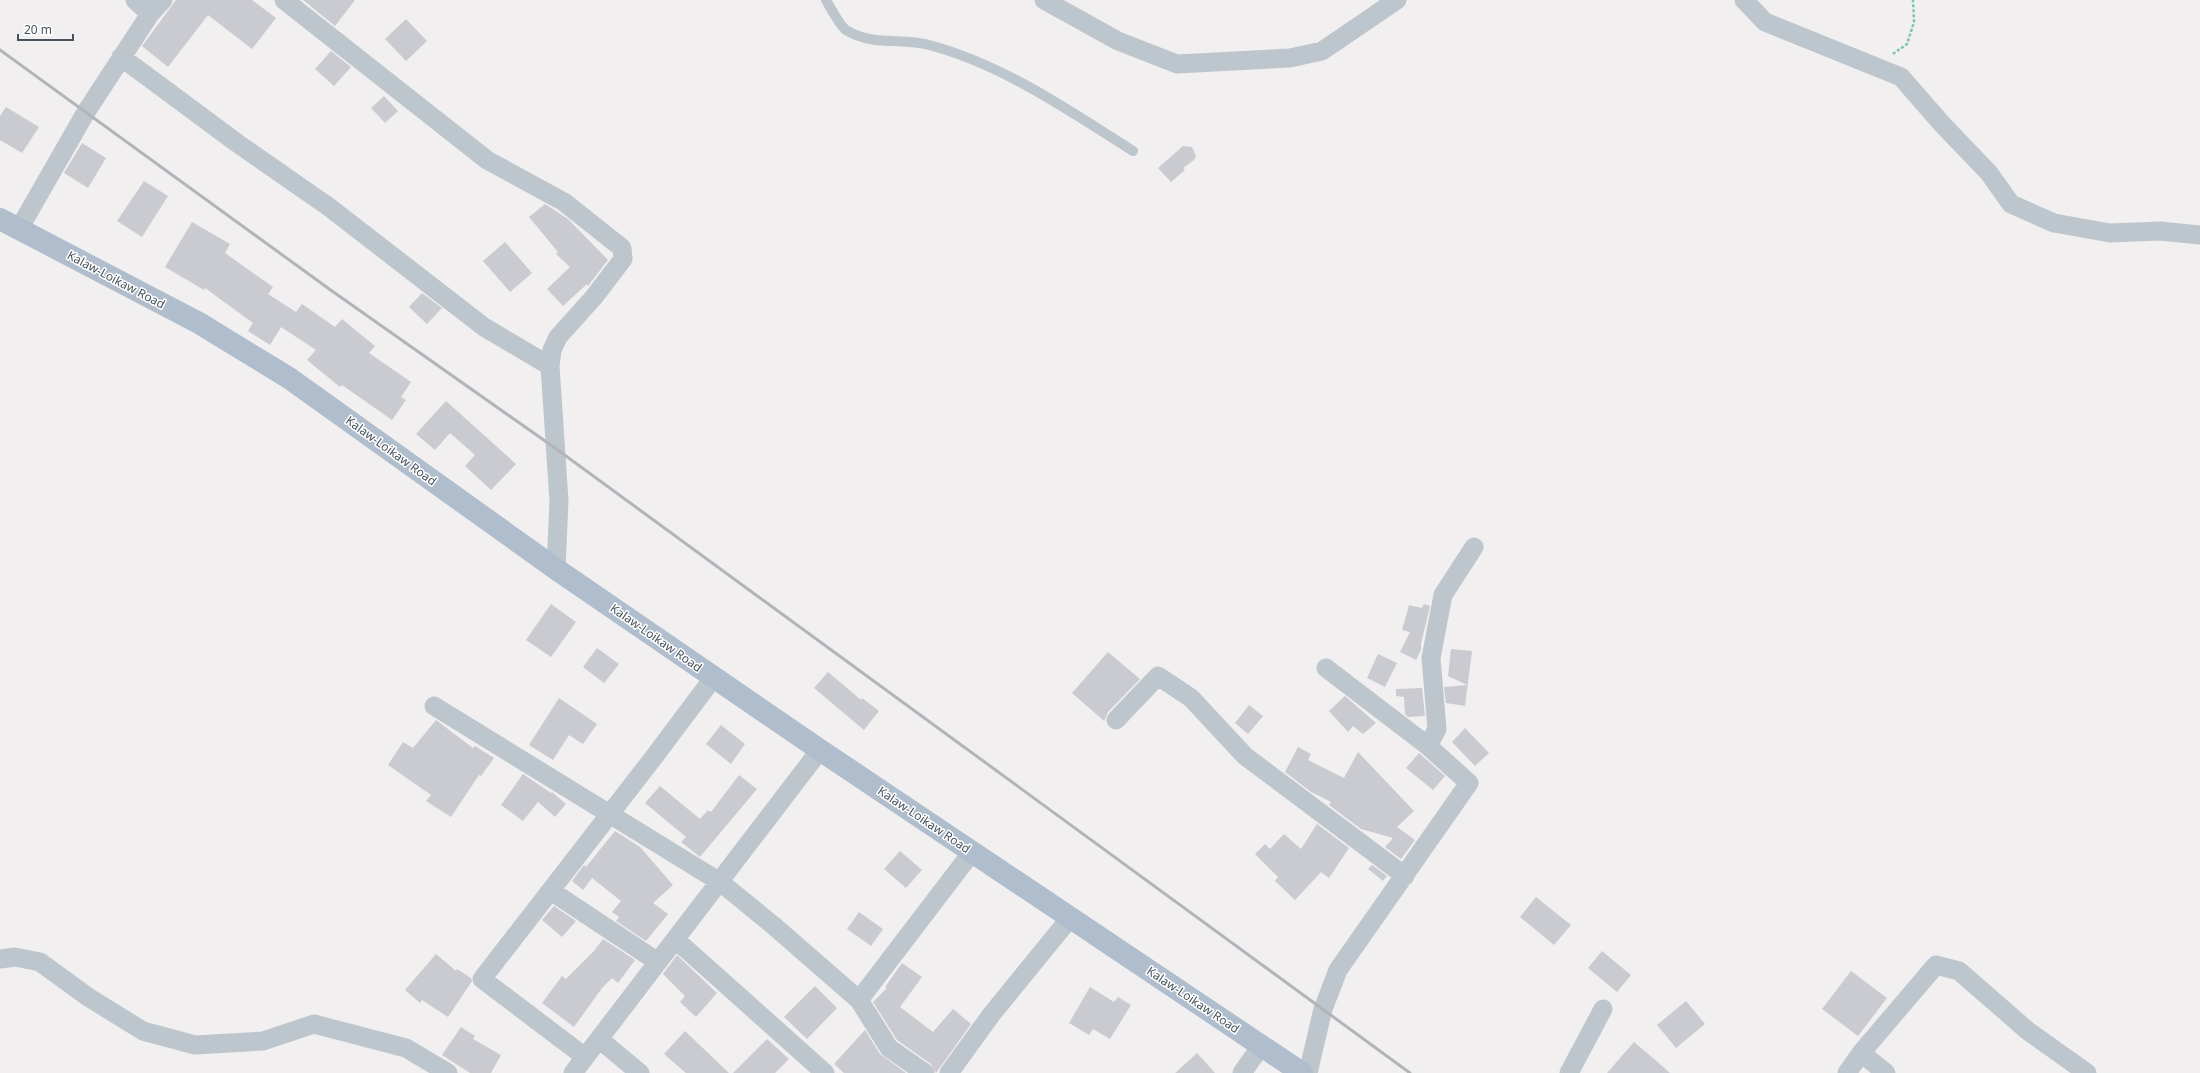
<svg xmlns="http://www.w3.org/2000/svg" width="2200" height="1073" viewBox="0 0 2200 1073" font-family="'Noto Sans',sans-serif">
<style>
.building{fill:#c9cbd1}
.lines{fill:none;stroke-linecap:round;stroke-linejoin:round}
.path{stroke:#78caa5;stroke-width:2.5;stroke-dasharray:3 2;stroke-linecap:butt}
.lane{stroke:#bec6cd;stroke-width:10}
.street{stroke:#bec6cd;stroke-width:19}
.primary{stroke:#b0bdcd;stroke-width:22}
.rail{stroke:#b1b4b9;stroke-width:3}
.labels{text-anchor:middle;stroke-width:3;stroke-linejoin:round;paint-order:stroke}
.street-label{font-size:12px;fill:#48525c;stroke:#fff}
</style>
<rect width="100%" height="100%" fill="#f1efef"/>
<path class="building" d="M176 0H252L276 18 252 49 208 15 168 67 142 46Z
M303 0H355L335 26Z
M406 19 427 41 406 61 385 39Z
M331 51 351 67 334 86 315 69Z
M384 96 398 111 385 123 371 108Z
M6 107 39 127 22 153 0 140V116Z
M82 143 106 158 88 188 64 173Z
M1183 146 1192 147 1196 156 1194 160 1183 168 1185 170 1171 182 1158 168Z
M144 181 168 196 142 237 117 221Z
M545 204 568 219 608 260 591 282 588 286 587 284 563 306 547 289 570 267 556 254 558 252 529 217Z
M192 222 230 244 225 253 273 287 268 294 296 312 302 304 335 327 342 319 375 346 369 353 411 382 401 397 406 400 392 420 342 385 340 387 307 360 316 350 281 327 270 345 248 331 253 323 205 288 204 290 165 267Z
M505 242 532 273 510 292 483 261Z
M422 293 442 308 427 324 409 307Z
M446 401 516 464 491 490 465 466 475 455 450 433 435 450 416 434Z
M551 604 576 622 551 657 526 640Z
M1424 604 1430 606 1421 644V650L1416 660 1400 652 1410 632 1402 630 1409 605 1422 608Z
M597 648 619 664 604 683 583 667Z
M1451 649 1472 651 1465 706 1446 703 1444 687 1467 685 1448 676Z
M1108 652 1140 679 1108 712 1104 721 1072 693Z
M1378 654 1397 663 1385 687 1367 678Z
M828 672 861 700 862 698 879 711 864 730 814 688Z
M1422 688 1425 716 1408 717 1405 714 1404 697 1396 696V689Z
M1345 696 1376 723 1363 734 1353 726 1348 732 1329 711Z
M559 698 597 724 583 744 569 735 553 760 529 745Z
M1249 705 1263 716 1248 734 1235 723Z
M436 720 473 748 475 746 494 758 481 776 479 775 451 817 426 801 431 795 388 765 403 742 413 748Z
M721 725 745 744 731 764 706 744Z
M1465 728 1489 753 1475 766 1452 742Z
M1298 747 1311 754 1308 760 1344 778 1358 752 1414 811 1397 827 1415 840 1401 859 1385 847 1393 838 1361 829 1329 805 1331 802 1311 792 1285 772Z
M1419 753 1445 776 1433 790 1406 768Z
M523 774 551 793 552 792 566 804 555 817 538 802 523 821 501 805Z
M739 775 757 789 700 857 681 842 686 837 645 803 660 786 700 819 708 810 711 812Z
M1317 824 1349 848 1329 878 1321 872 1295 900 1275 881 1278 877 1255 854 1265 844 1270 849 1284 834 1301 849Z
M615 831 640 847 673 885 653 903 668 914 646 941 616 921 619 917 612 912 621 901 592 878 583 890 572 881 584 865 586 867Z
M900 851 922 870 906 888 884 869Z
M1372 865 1387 876 1383 881 1368 869Z
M1536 897 1571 925 1554 945 1520 917Z
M554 906 576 921 562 937 542 920Z
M859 912 883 929 871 946 847 929Z
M603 939 635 960 618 983 612 978 602 988 574 1027 542 1003 562 976 566 979 594 951Z
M1602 951 1631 975 1617 992 1588 968Z
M436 954 456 971 457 969 471 978 472 981 448 1017 422 1000 420 1003 405 990Z
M677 955 717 993 696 1017 680 1002 685 996 663 974Z
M902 963 922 977 900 1007 933 1032 953 1009 971 1024 936 1073 931 1064 897 1040 873 1002 887 988 885 987Z
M1851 971 1887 998 1858 1036 1822 1009Z
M815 986 837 1008 807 1039 784 1017Z
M1090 987 1114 1002 1118 997 1131 1005 1110 1039 1093 1029 1089 1035 1069 1023Z
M1686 1001 1705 1024 1676 1048 1657 1025Z
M461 1027 475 1036 473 1039 501 1055 491 1073H470L442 1055Z
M865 1030 880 1054 906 1073H844L834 1064Z
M685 1031 729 1073H686L664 1054Z
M767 1039 789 1059 775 1073H733Z
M1634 1042 1653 1058 1670 1073H1607Z
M1197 1053 1215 1073H1175Z"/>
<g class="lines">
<path class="path" d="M1893 54 1907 44 1914 22 1913 0"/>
<path class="lane" d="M826 0C830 7 840 26 846 30 874 47 902 37 929 45 1002 64 1070 111 1133 151"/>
<path class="street" d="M135 0 150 14
M284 0 487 160 564 202 622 248 623 259 594 297 558 337 552 350 550 366 559 501 556 569
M1044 0 1118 41 1177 64 1290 58 1322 51 1397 0
M1744 0 1765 22 1901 77 1942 124 1989 173 2011 204 2054 223 2110 233 2160 231 2200 235
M121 57 237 143 329 207 484 327 550 366
M19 229 86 112 150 14 163 0
M434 706 720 882 774 926 859 1000 889 1048 925 1073
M1116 720 1158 676 1191 698 1245 756 1405 876
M1428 746 1437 729 1431 658 1443 595 1474 547
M551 891 658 962
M676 940 825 1073
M0 959 15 957 40 962 88 997 143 1031 195 1045 263 1041 314 1024 406 1048 448 1073
M859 1000 972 852
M599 1039 640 1073
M1861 1053 1886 1073
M585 1057 482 979 654 757 714 677
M573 1073 820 750
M949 1073 991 1015 1070 918
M1242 1073 1261 1046
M1308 1073 1323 1009 1338 970 1469 783 1428 746 1326 668
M1569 1073 1603 1009
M1847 1073 1861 1053 1936 965 1959 971 2028 1031 2087 1073"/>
<path class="primary" d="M0 219 199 323 289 378 556 569 820 750 1302 1073"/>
<path class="rail" d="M0 50 332 291 555 448 1410 1073"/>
</g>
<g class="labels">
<g class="street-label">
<text transform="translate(116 280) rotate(28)" y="4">Kalaw-Loikaw Road</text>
<text transform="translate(391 451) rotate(36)" y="4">Kalaw-Loikaw Road</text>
<text transform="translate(656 638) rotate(35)" y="4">Kalaw-Loikaw Road</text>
<text transform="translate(924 820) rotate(34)" y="4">Kalaw-Loikaw Road</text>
<text transform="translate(1193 1000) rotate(34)" y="4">Kalaw-Loikaw Road</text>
</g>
</g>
<path d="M18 34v6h55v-6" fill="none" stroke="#48525c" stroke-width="2"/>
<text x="24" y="34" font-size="12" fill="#48525c" stroke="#ffffff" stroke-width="3" paint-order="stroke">20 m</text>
</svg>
